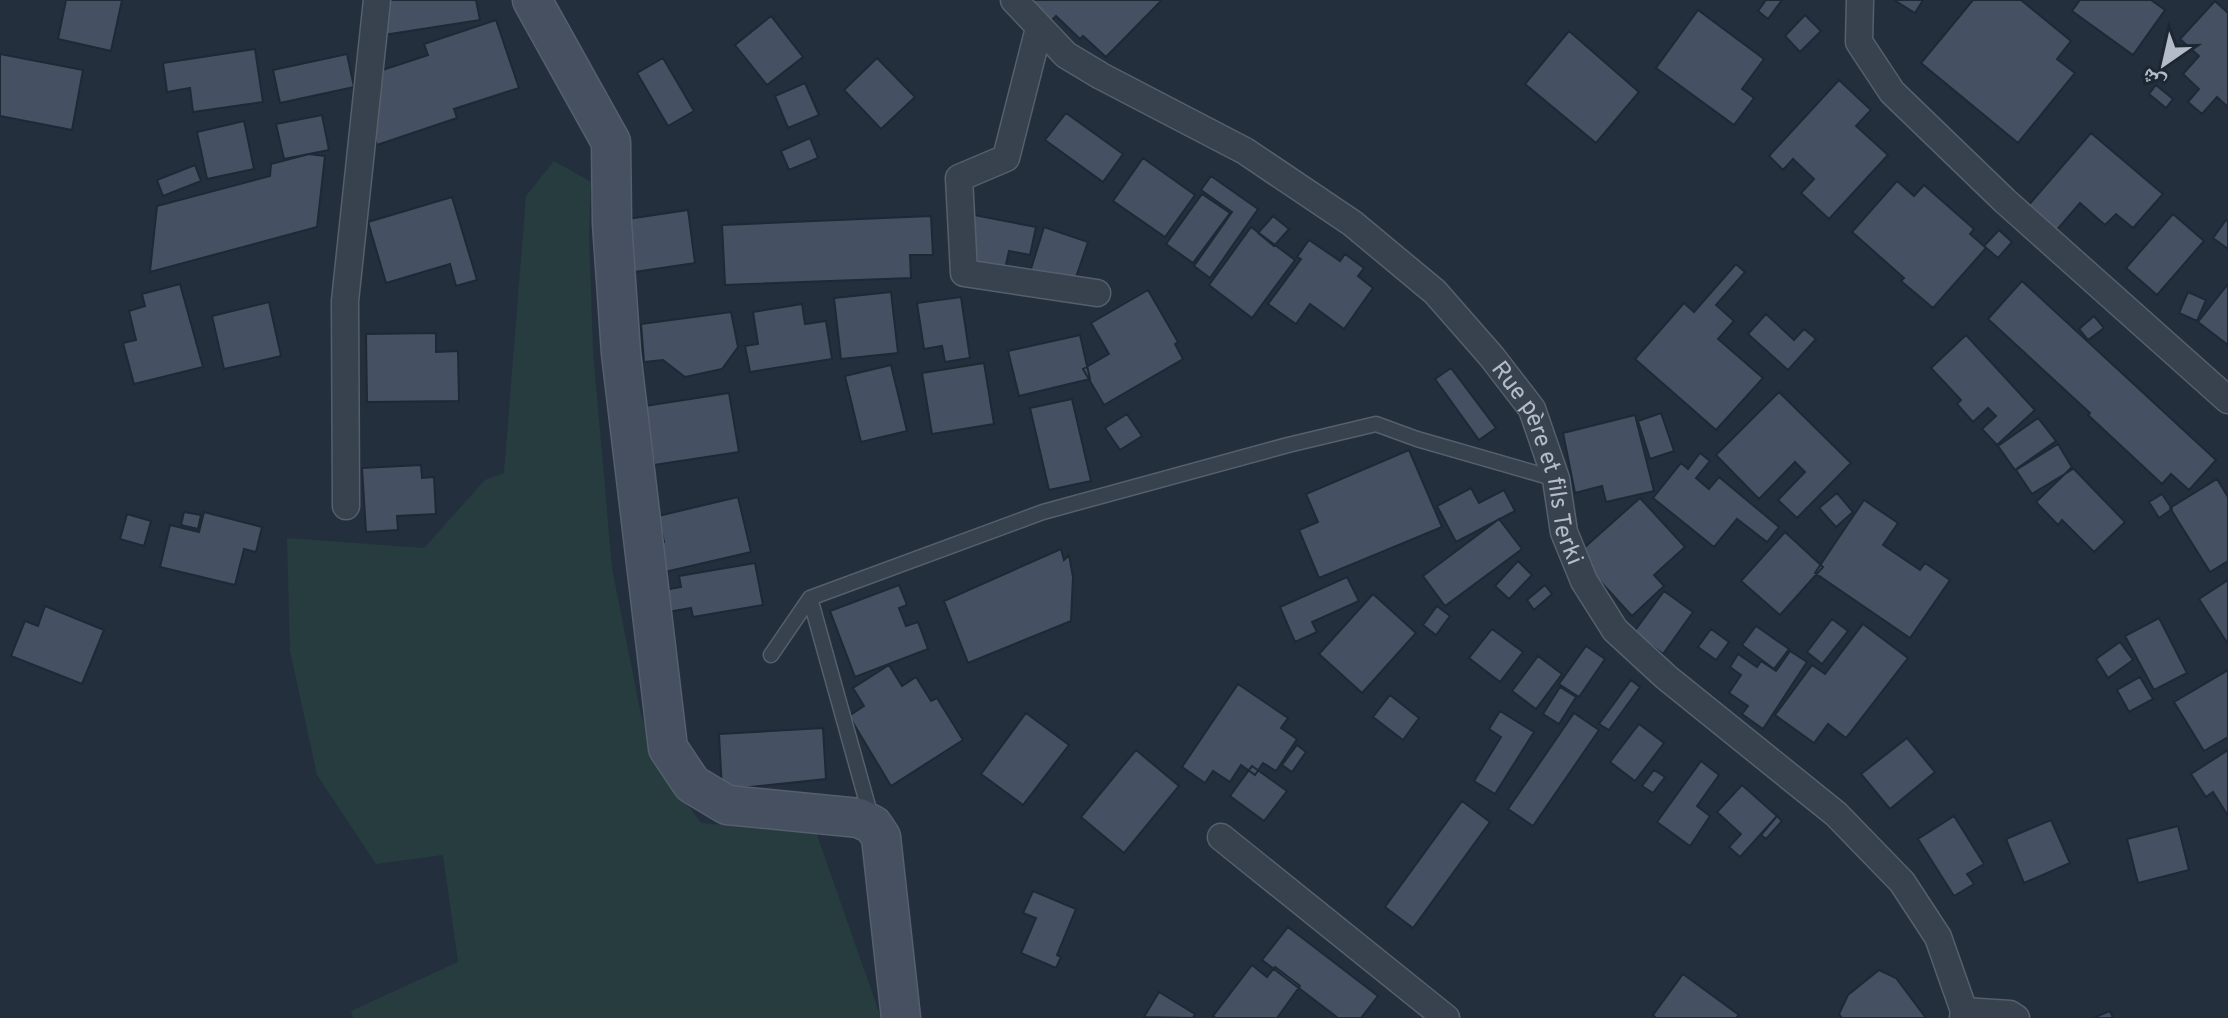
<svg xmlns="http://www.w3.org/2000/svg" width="2228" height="1018" viewBox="0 0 2228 1018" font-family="Overpass,'Noto Naskh Arabic',sans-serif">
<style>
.green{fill:#263c3f}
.building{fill:#455162;stroke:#1f2835;stroke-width:2}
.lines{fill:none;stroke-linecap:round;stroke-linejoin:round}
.lane-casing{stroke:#565f6c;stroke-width:17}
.street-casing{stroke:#565f6c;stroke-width:29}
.secondary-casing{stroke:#565f6c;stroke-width:41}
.lane{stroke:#38414e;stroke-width:14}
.street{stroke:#38414e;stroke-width:26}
.secondary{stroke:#465061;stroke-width:38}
.labels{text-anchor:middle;stroke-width:6;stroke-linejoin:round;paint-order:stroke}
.street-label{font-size:24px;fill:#b4bcc9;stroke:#1d2633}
</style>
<rect width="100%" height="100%" fill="#242f3e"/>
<path class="green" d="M554 161 591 182 589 232 593 351 612 568 641 715 668 777 701 823 816 832 881 1018H353L351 1011 458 962 443 855 376 864 317 775 290 651 287 538 424 548 485 480 504 473 526 196Z"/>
<path class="building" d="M66 0H122L111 51 58 39Z
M365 0H476L480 20 371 37Z
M1031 0H1160L1161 1 1106 57 1083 36 1080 39 1056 16 1051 21Z
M1766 0H1782L1768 19 1758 11Z
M1894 0H1923L1915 13Z
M1973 0H2021L2071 41 2057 59 2075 73 2018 143 1921 63Z
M2080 0H2151L2165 10 2133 55 2072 11Z
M2215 1 2228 13V107L2217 97 2202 114 2188 102 2199 89 2183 74 2199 56 2180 39Z
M1698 10 1764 59 1742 89 1754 98 1734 125 1656 68Z
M1805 15 1821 31 1800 52 1785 36Z
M771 16 803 57 767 85 735 45Z
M496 20 519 88 454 109 457 118 377 145 355 79 428 55 424 44Z
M1569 31 1639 92 1596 143 1525 84Z
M255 49 263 102 193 112 190 88 167 92 163 63Z
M0 54 83 70 72 130 0 116Z
M347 54 354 87 280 103 273 70Z
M663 58 694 111 668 126 637 73Z
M877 58 915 97 881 129 844 90Z
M1839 80 1871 110 1856 126 1888 155 1829 219 1801 193 1814 179 1793 159 1783 170 1769 156Z
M805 83 819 115 788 128 775 96Z
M2156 85 2173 99 2166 108 2149 94Z
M1066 113 1123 154 1103 182 1045 140Z
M322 115 329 150 284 159 276 124Z
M244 121 254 169 207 179 197 132Z
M2091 133 2163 194 2133 228 2116 214 2105 225 2080 203 2055 232 2027 207Z
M810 138 818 158 789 170 781 151Z
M309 154 325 156 317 227 150 272 157 206 270 176 271 164Z
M1143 158 1195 195 1165 237 1113 201Z
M195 165 201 181 163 196 157 180Z
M1211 176 1258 209 1210 278 1194 266 1232 212 1201 190Z
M1897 181 1914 196 1924 185 1974 229 1970 234 1986 248 1933 308 1901 281 1904 278 1852 232Z
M1202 194 1230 213 1193 263 1166 244Z
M452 197 477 280 456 286 450 264 386 283 368 222Z
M688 210 695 263 621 274 614 221Z
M964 213 1036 227 1030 255 1009 251 1005 269 955 259Z
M2173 214 2204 241 2157 295 2126 268Z
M931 216 933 255H910L911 278 725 285 722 225Z
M1273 216 1289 229 1274 246 1258 233Z
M2226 220 2228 221V249L2213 238Z
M1044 227 1088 242 1073 286 1030 272Z
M1251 227 1295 260 1252 318 1209 285Z
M1999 230 2012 242 1998 258 1984 246Z
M1309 240 1340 261 1345 254 1364 268 1358 276 1373 288 1344 329 1310 304 1296 324 1268 304 1301 259 1297 257Z
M1736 264 1745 272 1716 305 1734 321 1718 339 1763 378 1716 430 1635 359 1684 303 1694 312Z
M2022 281 2216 460 2189 490 2171 474 2162 484 2088 415 2090 413 1988 319Z
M180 284 203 367 134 384 123 343 136 340 129 311 145 306 142 294Z
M2228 284V345L2198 322Z
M1148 290 1178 342 1175 344 1183 359 1104 405 1083 369 1109 354 1091 323Z
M891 292 898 353 841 359 834 298Z
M2188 292 2206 300 2197 321 2179 313Z
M961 297 970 358 945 362 942 346 924 349 917 303Z
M269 302 281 356 224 369 212 316Z
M802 304 805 324 826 321 832 359 750 372 745 346 758 344 753 312Z
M731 312 738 347 722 369 685 377 663 360 644 362 641 324Z
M1766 314 1794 340 1804 329 1816 339 1788 370 1748 334Z
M2094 316 2104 328 2088 340 2079 329Z
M436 333V352L458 351 459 401 367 402 366 334Z
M1080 335 1090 379 1019 396 1008 351Z
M1966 335 2035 410 1997 445 1982 429 1996 416 1988 408 1973 422 1957 404 1961 400 1931 368Z
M984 363 994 424 932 434 922 373Z
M891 365 907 431 861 442 845 376Z
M1451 368 1496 428 1479 440 1435 379Z
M1779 392 1851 463 1797 518 1778 500 1805 472 1795 462 1759 499 1716 455Z
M729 393 739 452 654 465 645 406Z
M1072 399 1091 481 1049 490 1030 408Z
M1661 413 1674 451 1650 459 1638 421Z
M1127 414 1142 436 1120 450 1105 428Z
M1635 415 1654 491 1606 502 1602 486 1575 493 1563 433Z
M2038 418 2056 441 2015 470 1998 446Z
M2058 444 2073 469 2032 494 2016 470Z
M1409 450 1442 527 1319 578 1299 530 1318 522 1306 494Z
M1700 453 1710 461 1696 478 1709 489 1719 477 1779 527 1767 542 1737 519 1714 547 1653 498 1681 463 1688 469Z
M421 465 422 478 434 477 436 514 397 516 398 530 366 532 362 468Z
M2072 467 2125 522 2094 552 2062 520 2058 525 2036 502Z
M2217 479 2228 497V561L2210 572 2170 508Z
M1471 488 1479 503 1504 490 1515 511 1456 542 1437 506Z
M1837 493 1853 512 1836 527 1819 508Z
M2162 494 2172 509 2159 518 2149 502Z
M738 497 751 552 652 575 645 547 664 542 658 516Z
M1640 498 1685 547 1654 575 1664 586 1632 616 1576 555Z
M1864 500 1898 523 1883 545 1920 570 1925 563 1950 580 1910 638 1815 573Z
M184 512 201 515 198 529 181 525Z
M204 512 262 527 256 552 244 549 235 585 160 567 170 525 199 532Z
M127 514 151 521 144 546 120 539Z
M1499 519 1522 549 1445 606 1423 576Z
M1785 532 1823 567 1780 615 1741 581Z
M1061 549 1064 560 1069 555 1073 577 1071 621 968 663 944 601Z
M1518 561 1532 575 1509 599 1495 586Z
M755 563 763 605 693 617 691 608 657 614 653 592 681 587 679 576Z
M1347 577 1359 601 1312 622 1317 632 1295 642 1280 607Z
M2228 580V644L2199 599Z
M899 585 907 605 899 608 906 626 918 622 928 649 855 677 830 611Z
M1545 585 1552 594 1534 610 1527 600Z
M1664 591 1693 612 1663 654 1634 632Z
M1373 594 1416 633 1362 693 1319 654Z
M45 606 104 630 82 684 11 656 25 621 38 626Z
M1437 606 1450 616 1436 635 1423 625Z
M2159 618 2187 673 2154 690 2125 636Z
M1832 619 1848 631 1822 664 1807 652Z
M1863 624 1908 658 1846 738 1828 724 1814 743 1775 715 1812 665 1825 674Z
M1756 626 1789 649 1774 669 1742 645Z
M1492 629 1523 652 1500 682 1469 658Z
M1711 629 1729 642 1716 660 1698 647Z
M2120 642 2133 660 2108 678 2096 659Z
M1586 646 1605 659 1579 697 1559 684Z
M1790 651 1807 662 1763 729 1742 714 1748 706 1729 693 1741 675 1730 667 1738 654 1757 667 1761 661 1776 671Z
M1538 656 1562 674 1536 709 1512 691Z
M889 665 902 686 916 677 931 701 937 698 963 740 891 786 849 716 864 706 853 688Z
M2228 670V737L2204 751 2174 702Z
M2140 677 2153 699 2129 712 2117 690Z
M1631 680 1640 687 1609 730 1599 724Z
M1238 684 1288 718 1281 728 1297 739 1276 771 1263 763 1255 775 1241 765 1230 782 1213 771 1205 783 1182 767Z
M1560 687 1576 697 1559 724 1543 714Z
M1390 695 1419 718 1403 740 1373 717Z
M1500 711 1534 732 1495 794 1474 781 1501 737 1489 729Z
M1026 713 1069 745 1023 805 981 774Z
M1574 713 1599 730 1533 826 1508 809Z
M1639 724 1664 743 1635 781 1610 762Z
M823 728 826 779 722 790 719 734Z
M1907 738 1935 772 1890 809 1861 774Z
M1297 745 1306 752 1292 772 1282 765Z
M1136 750 1179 786 1124 853 1081 817Z
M2228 750V816L2213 792 2206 797 2191 774Z
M1701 761 1719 775 1697 806 1710 816 1690 846 1657 822Z
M1252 766 1287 791 1264 821 1230 796Z
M1654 770 1665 777 1653 793 1642 786Z
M1742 785 1777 816 1740 857 1729 847 1741 834 1717 812Z
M1462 801 1490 822 1413 928 1385 907Z
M1777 816 1782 821 1766 839 1761 835Z
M1954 816 1984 864 1967 874 1974 884 1954 896 1918 839Z
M2051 820 2070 863 2024 883 2006 839Z
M2178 826 2189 870 2138 883 2127 839Z
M1033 891 1076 909 1057 955 1061 957 1056 968 1021 953 1036 918 1023 913Z
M1288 927 1378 996 1361 1018H1338L1262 960Z
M1252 965 1267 977 1275 967 1300 986 1277 1018H1216L1213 1016Z
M1879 970 1896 978 1926 1018H1842L1839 1014 1848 995Z
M1683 974 1739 1015 1736 1018H1656L1653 1015Z
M1159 992 1195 1014 1193 1018 1144 1017Z
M2110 1011 2113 1018H2093Z"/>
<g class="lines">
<defs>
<path id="lane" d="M810 598 1043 512 1288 445 1376 424 1417 439 1556 479
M771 655 810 598 871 817"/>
<g id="street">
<path id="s1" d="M1014 0 1066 55 1101 76 1245 151 1352 223 1435 292 1492 357 1532 409 1556 479 1564 532 1584 581 1615 630 1666 677 1836 814 1902 882 1938 937 1964 1011 1963 1018"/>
<path d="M1860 0 1859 42 1892 92 2005 201 2228 400"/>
<path d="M1039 28 1006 158 959 178 964 273 1097 293"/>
<path d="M346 506 345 301 377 0"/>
<path d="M1221 837 1446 1018"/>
<path d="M1964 1011 2010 1014 2016 1018"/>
</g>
<path id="secondary" d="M532 0 611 142 612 223 621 353 668 748 692 784 727 805 859 818 873 825 881 837 901 1018"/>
</defs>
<use href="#lane" class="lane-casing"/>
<use href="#street" class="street-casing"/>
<use href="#secondary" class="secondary-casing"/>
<use href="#lane" class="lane"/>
<use href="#street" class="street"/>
<use href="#secondary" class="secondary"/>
</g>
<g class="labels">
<g class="street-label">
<text dy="8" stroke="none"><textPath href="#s1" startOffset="720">Rue père et fils Terki</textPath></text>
</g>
</g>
<g transform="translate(2164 64) rotate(214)" stroke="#1d2633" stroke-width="6" paint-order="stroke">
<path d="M0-6L14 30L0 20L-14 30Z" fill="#b4bcc9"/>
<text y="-12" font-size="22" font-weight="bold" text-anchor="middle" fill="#b4bcc9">ش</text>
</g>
</svg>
